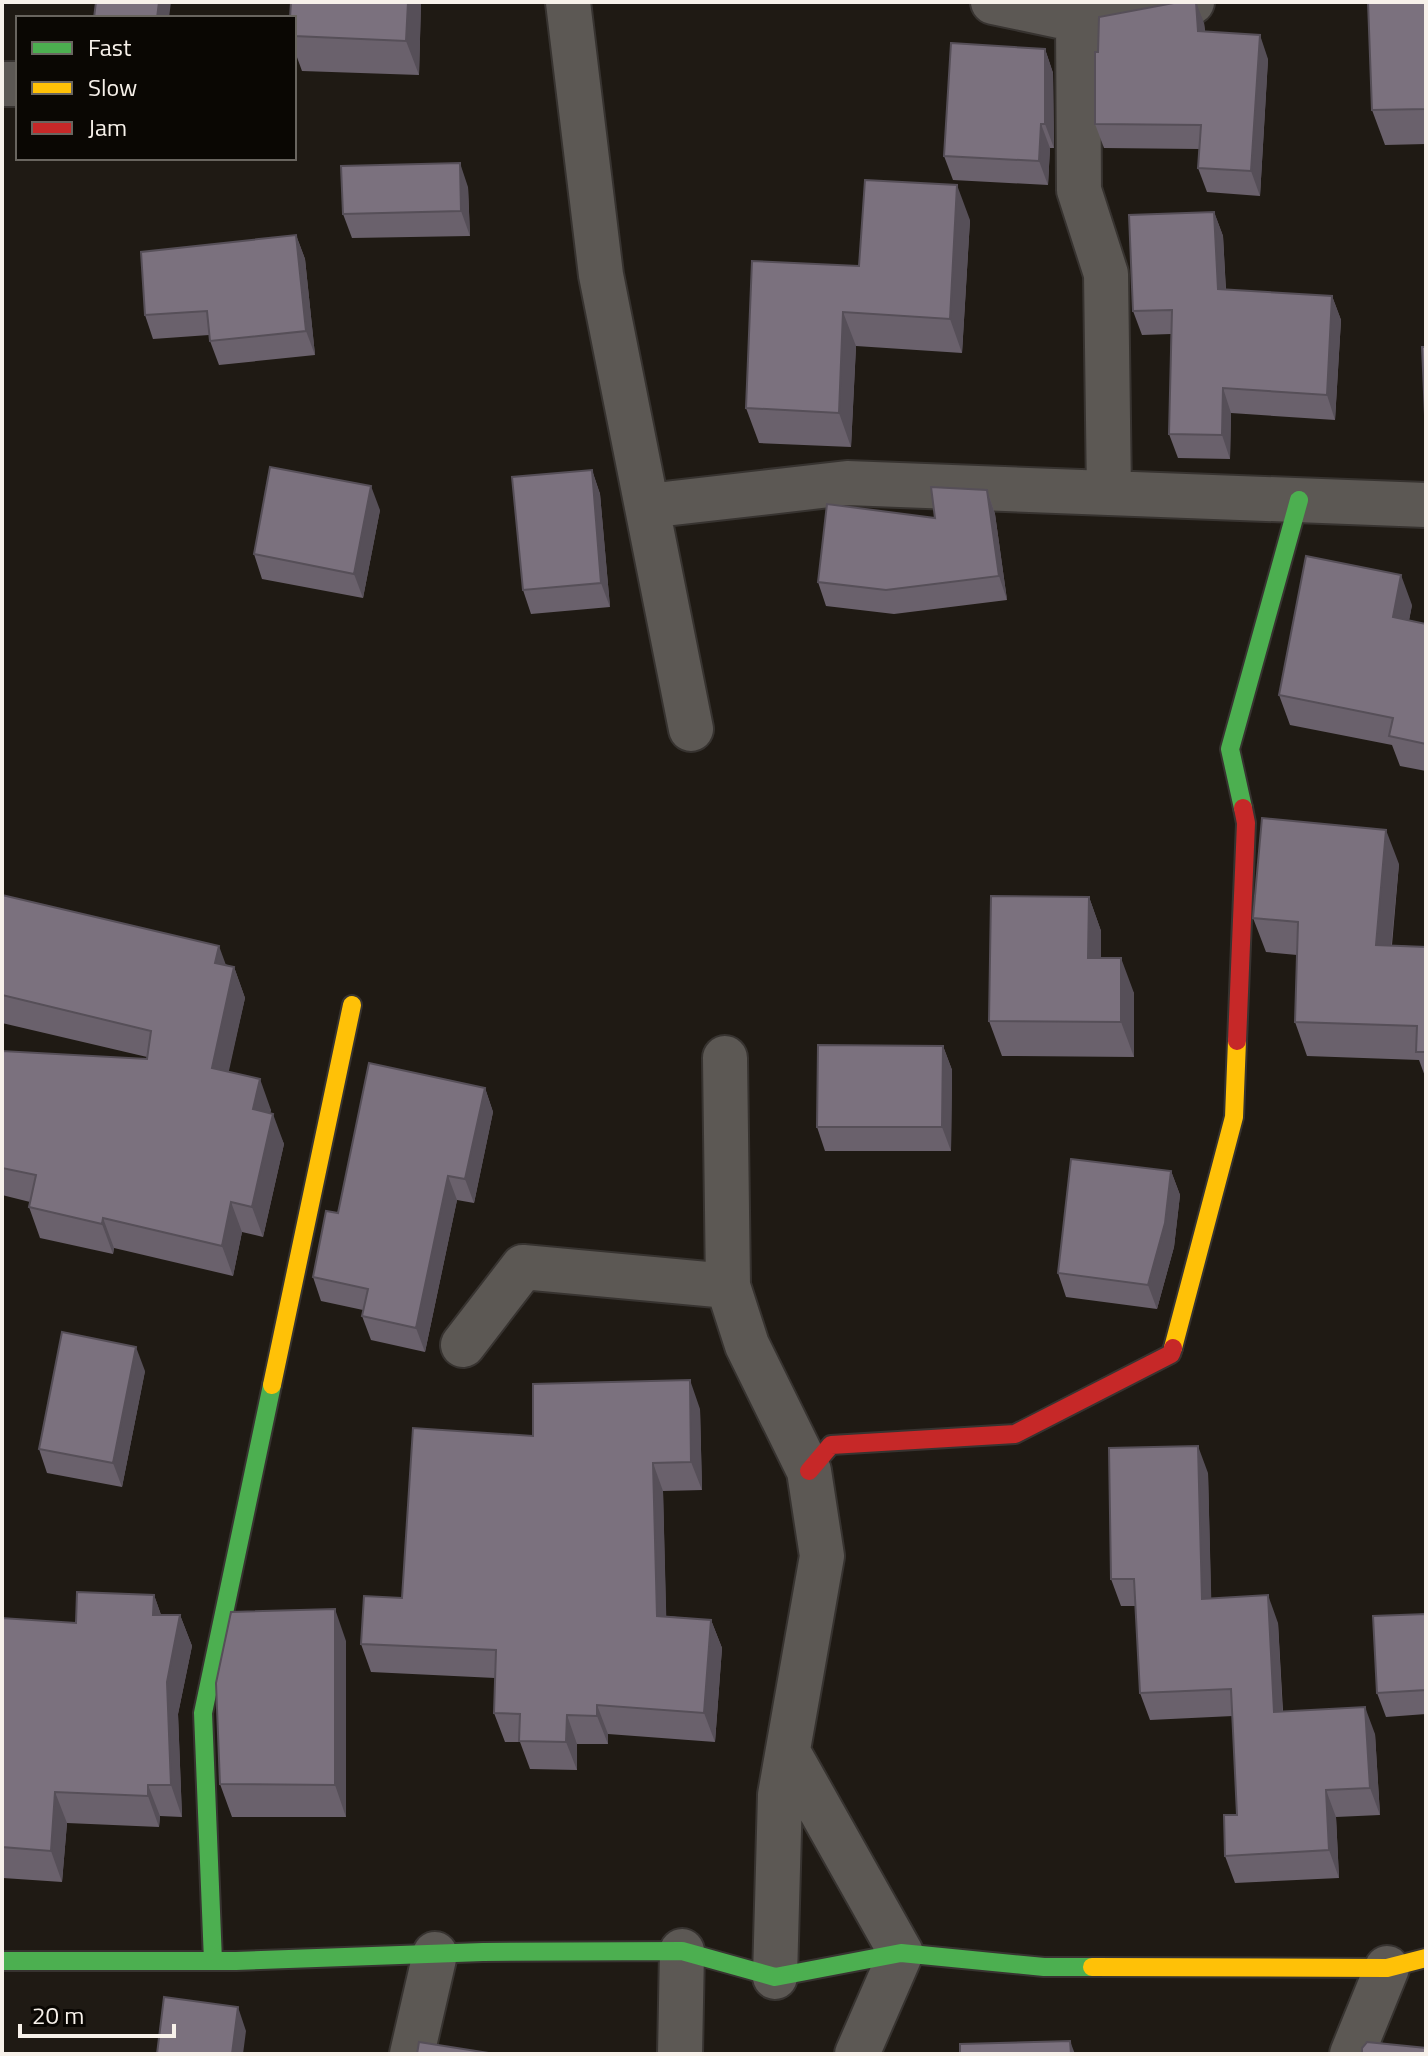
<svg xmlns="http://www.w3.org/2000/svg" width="1428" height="2056" viewBox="0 0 1428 2056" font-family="'Titillium Web',sans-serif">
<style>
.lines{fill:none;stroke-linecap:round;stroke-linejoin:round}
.street-casing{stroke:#373330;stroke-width:48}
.fast-casing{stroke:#373330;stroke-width:22}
.slow-casing{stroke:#373330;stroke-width:22}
.jam-casing{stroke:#373330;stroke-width:22}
.street{stroke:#5c5854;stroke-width:44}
.fast{stroke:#4caf50;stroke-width:18}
.slow{stroke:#ffc107;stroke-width:18}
.jam{stroke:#c62828;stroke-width:18}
.wall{fill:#6a616c}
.shaded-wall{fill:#564f58}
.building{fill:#7b717e;stroke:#564f58;stroke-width:2}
</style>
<rect width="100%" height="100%" fill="#1f1a14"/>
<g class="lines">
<defs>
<path id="street" d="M568 2 601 275 691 729
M993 2 1078 20 1192 2
M1078 20 1079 190 1106 274 1109 493
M2 84H18
M647 506 847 483 1426 505
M725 1058 728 1286 747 1345 809 1471 822 1556 780 1795 775 1977
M463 1345 523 1267 728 1286
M788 1752 901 1953 857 2054
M412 2054 435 1954
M680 2054 682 1951
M1352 2054 1387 1968"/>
<path id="fast" d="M1243 808 1230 749 1299 500
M2 1961H236L483 1952 682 1951 775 1977 901 1953 1044 1967H1092
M213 1961 203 1713 272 1385"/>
<path id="slow" d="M1173 1348 1234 1117 1237 1041
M272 1385 352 1005
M1092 1967 1387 1968 1426 1958"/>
<path id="jam" d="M1237 1041 1246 823 1243 808
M809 1471 831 1445 1015 1434 1171 1354 1173 1348"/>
</defs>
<use href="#street" class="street-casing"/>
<use href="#fast" class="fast-casing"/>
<use href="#slow" class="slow-casing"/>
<use href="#jam" class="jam-casing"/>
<use href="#street" class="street"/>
<use href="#fast" class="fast"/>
<use href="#slow" class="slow"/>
<use href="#jam" class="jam"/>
</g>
<path class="wall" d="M291 2H421L419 75 302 71 294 49V18Z
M1426 2V144L1385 145 1372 110Z
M1204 23 1205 31 1268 59 1260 196 1207 192 1198 168 1199 149 1104 148 1095 124 1098 52Z
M1045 49 1053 73 1054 148H1050L1048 185 953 180 944 156Z
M468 187 470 236 352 238 343 214Z
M1214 212 1223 236 1226 290 1332 296 1341 320 1335 420 1231 413 1230 459 1178 458 1169 434 1171 334 1142 335 1133 311Z
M970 220 962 353 856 346 851 447 759 443 746 408 859 266Z
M296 235 305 259 315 355 219 365 210 341 209 335 153 339 145 315Z
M592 470 600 494 610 607 531 614 523 590Z
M987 490 995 514 1007 600 894 614 826 606 818 582Z
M380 510 363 598 262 579 254 554Z
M1412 605 1409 620 1426 624V771L1400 766 1392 745 1290 725 1279 695Z
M1399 864 1392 945 1426 947V1079L1419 1060 1307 1056 1295 1022 1297 955 1266 952 1253 918Z
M2 895 234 967 245 998 228 1072 271 1110 270 1113 284 1144 263 1237 242 1232 233 1276 114 1248 113 1254 40 1238 29 1207 30 1202 2 1195V1051L147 1059V1057L2 1023Z
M1089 897 1101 931V958L1134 993V1057L1002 1056 989 1021Z
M943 1046 952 1070 951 1151H825L817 1127Z
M485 1088 493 1112 474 1203 457 1200 425 1352 371 1340 362 1316 363 1310 321 1301 313 1277 338 1213Z
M1171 1171 1180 1195 1174 1247 1157 1309 1066 1297 1058 1273Z
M145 1371 122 1487 47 1473 39 1449Z
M700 1409 702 1490 663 1491 666 1616 711 1620 722 1648 715 1742 608 1734V1744H577V1770L530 1769 520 1742H505L494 1713 495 1678 371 1672 361 1644 402 1598 533 1436Z
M1208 1473 1211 1598 1278 1623 1283 1711 1375 1734 1380 1815 1336 1817 1339 1878 1235 1883 1225 1856 1237 1815 1233 1716 1150 1720 1140 1693 1136 1606H1121L1111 1579Z
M154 1595 161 1615H180L192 1646 178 1714 182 1817 160 1816 159 1827 67 1823 62 1882 3 1878 2 1874V1618L76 1623Z
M1426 1614V1714L1386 1717 1377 1693Z
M346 1641V1817H232L220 1784Z"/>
<path class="shaded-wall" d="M159 2H171L169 18H157Z
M408 2H421L419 75 406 41Z
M1196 2 1204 23 1207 55 1198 31Z
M1260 35 1268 59 1260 196 1251 171Z
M1045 49 1053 73 1054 148 1045 124Z
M1041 124 1050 148 1048 185 1039 161Z
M460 163 468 187 470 236 461 211Z
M957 185 970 220 962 353 950 319Z
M1214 212 1223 236 1227 313 1218 289Z
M296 235 305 259 315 355 306 331Z
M1332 296 1341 320 1335 420 1327 395Z
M843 312 856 346 851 447 839 413Z
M1223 388 1231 413 1230 459 1222 435Z
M592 470 600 494 610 607 601 583Z
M371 486 380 510 363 598 354 574Z
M987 490 995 514 1007 600 999 576Z
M1401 575 1412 605 1404 647 1393 617Z
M1386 830 1399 864 1388 979 1376 945Z
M1089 897 1101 931V993L1088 958Z
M219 946 230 976 215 963Z
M1121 958 1134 993V1057L1121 1022Z
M234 967 245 998 223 1098 212 1068Z
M943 1046 952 1070 951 1151 942 1127Z
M260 1079 271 1110 264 1139 253 1109Z
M485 1088 493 1112 474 1203 465 1179Z
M273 1114 284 1144 263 1237 252 1207Z
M1171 1171 1180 1195 1174 1247 1157 1309 1148 1285Z
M448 1176 457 1200 425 1352 416 1328Z
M231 1202 242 1232 233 1276 222 1246Z
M103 1218 114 1248 113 1254 102 1224Z
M136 1347 145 1371 122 1487 113 1463Z
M690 1380 700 1409 702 1490 691 1462Z
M1198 1446 1208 1473 1212 1626 1202 1599Z
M653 1463 663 1491 667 1644 657 1616Z
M154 1595 165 1626 153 1615Z
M1268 1595 1278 1623 1284 1739 1274 1712Z
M335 1609 346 1641V1817L335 1785Z
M180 1615 192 1646 178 1714 182 1817 171 1785 167 1682Z
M711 1620 722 1648 715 1742 704 1713Z
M597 1705 608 1734V1744L597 1716Z
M1365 1707 1375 1734 1380 1815 1370 1788Z
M567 1715 577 1744V1770L566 1742Z
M148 1785 160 1816 159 1827 148 1796Z
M1326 1790 1336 1817 1339 1878 1329 1850Z
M55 1792 67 1823 62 1882 51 1851Z
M238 2007 246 2031 243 2054H232Z
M1070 2041 1075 2054H1071Z"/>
<path class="building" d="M96 2H159L157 18H94Z
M291 2H408L406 41 294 36V18H290Z
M1179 2H1196L1198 31 1260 35 1251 171 1198 168 1201 125 1095 124V52H1098L1099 17Z
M1368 2H1426V109L1372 110Z
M951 43 1045 49V124H1041L1039 161 944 156Z
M460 163 461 211 343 214 341 166Z
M865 180 957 185 950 319 843 312 839 413 746 408 752 261 859 266Z
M1214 212 1218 289 1332 296 1327 395 1223 388 1222 435 1169 434 1172 310 1133 311 1129 215Z
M296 235 306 331 210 341 207 311 145 315 141 252Z
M1422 347H1426V438Z
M270 467 371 486 354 574 254 554Z
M592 470 601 583 523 590 512 477Z
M931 487 987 490 999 576 886 590 818 582 827 504 935 518Z
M1306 556 1401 575 1393 617 1426 624V744L1389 736 1393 718 1279 695Z
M1262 818 1386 830 1376 945 1426 947V1052H1416L1417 1026 1295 1022 1298 922 1253 918Z
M2 895 219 946 215 963 234 967 212 1068 260 1079 253 1109 273 1114 252 1207 231 1202 222 1246 103 1218 102 1224 29 1207 36 1175 2 1168V1051L147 1059 151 1031 2 995Z
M991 896 1089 897 1088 958H1121V1022L989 1021Z
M818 1045 943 1046 942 1127H817Z
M369 1063 485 1088 465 1179 448 1176 416 1328 362 1316 368 1289 313 1277 326 1211 338 1213Z
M1071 1159 1171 1171 1165 1223 1148 1285 1058 1273Z
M62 1332 136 1347 113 1463 39 1449Z
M690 1380 691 1462 653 1463 657 1616 711 1620 704 1713 597 1705V1716L567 1715 566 1742 519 1741 520 1714 494 1713 496 1650 361 1644 364 1596 402 1598 413 1428 533 1436V1384Z
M1198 1446 1202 1599 1268 1595 1274 1712 1365 1707 1370 1788 1326 1790 1329 1850 1225 1856 1224 1815H1237L1231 1689 1140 1693 1134 1579H1111L1109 1448Z
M77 1592 154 1595 153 1615H180L167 1682 171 1785H148V1796L55 1792 51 1851 2 1847V1618L76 1623Z
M335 1609V1785L220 1784 216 1683 231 1612Z
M1426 1614V1690L1377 1693 1373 1616Z
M164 1997 238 2007 232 2054H157Z
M1070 2041 1071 2054H960V2044Z
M419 2042 495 2054H417Z
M1367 2042 1426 2048V2054H1362V2048Z"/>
<rect width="1428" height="2056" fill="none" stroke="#f7f1ea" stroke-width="8"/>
<rect x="16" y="16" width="280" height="144" fill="#0a0703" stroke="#69655f" stroke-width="2"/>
<rect x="32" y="42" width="40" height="12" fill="#4caf50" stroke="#69655f" stroke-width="2"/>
<text x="88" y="56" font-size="24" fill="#f7f1ea">Fast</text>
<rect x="32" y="82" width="40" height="12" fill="#ffc107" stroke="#69655f" stroke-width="2"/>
<text x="88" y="96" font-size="24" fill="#f7f1ea">Slow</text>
<rect x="32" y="122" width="40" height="12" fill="#c62828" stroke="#69655f" stroke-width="2"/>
<text x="88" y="136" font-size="24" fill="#f7f1ea">Jam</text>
<path d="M20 2024v12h154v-12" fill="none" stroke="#f7f1ea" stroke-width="4"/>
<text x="32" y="2024" font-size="24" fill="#f7f1ea" stroke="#0a0703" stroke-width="6" paint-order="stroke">20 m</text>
</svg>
